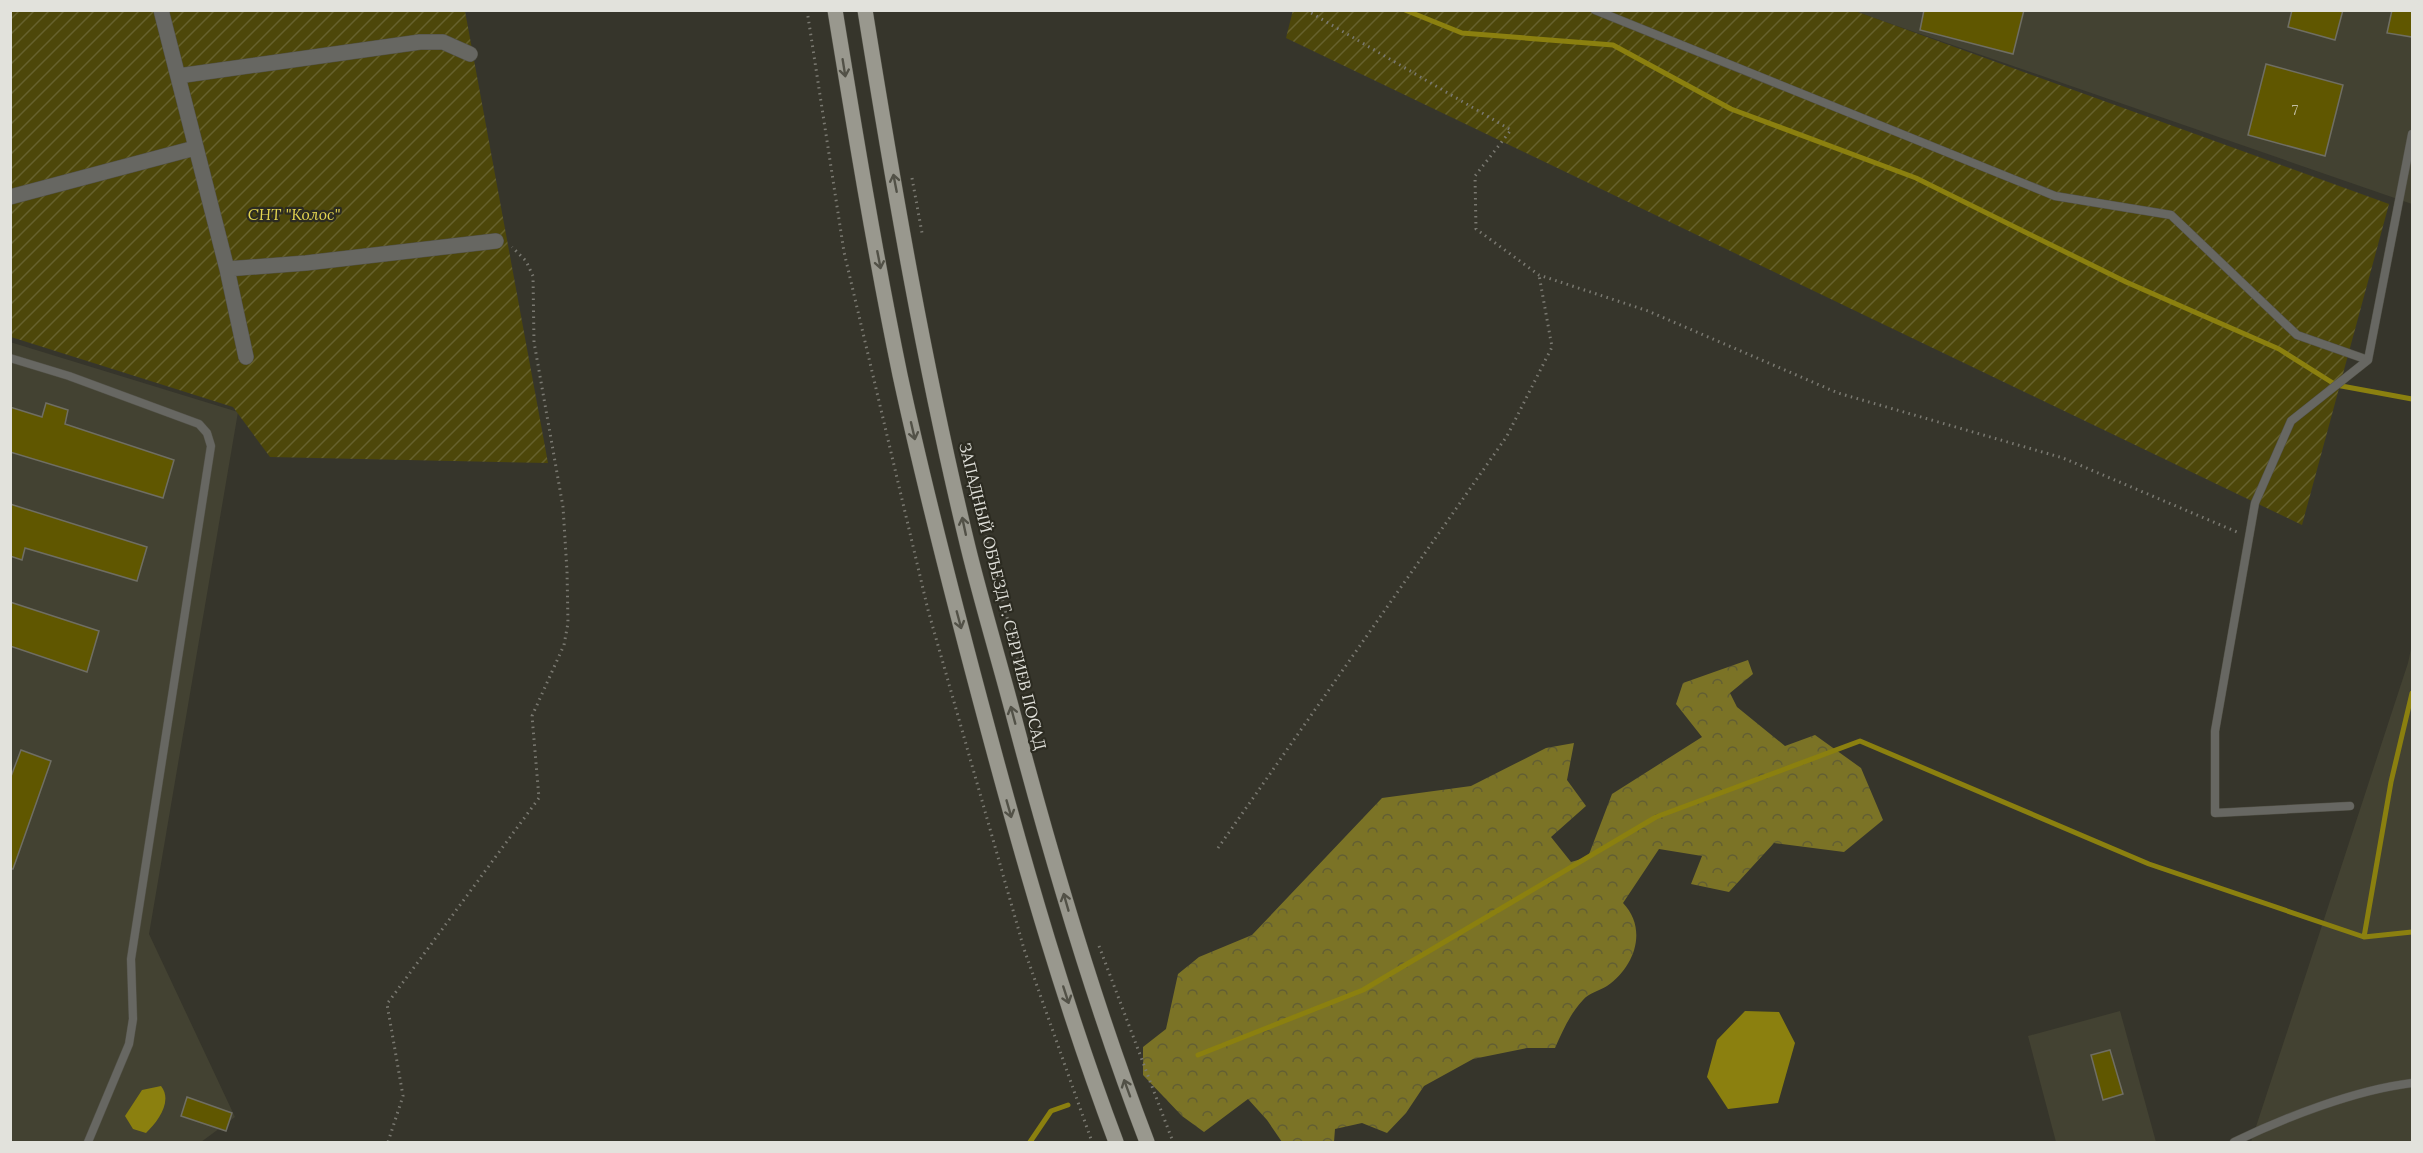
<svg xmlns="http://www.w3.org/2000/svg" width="2423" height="1153" viewBox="0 0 2423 1153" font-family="Lora,serif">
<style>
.built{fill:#434232}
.forest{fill:url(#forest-crowns)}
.garden{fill:url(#garden-furrows)}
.water{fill:#8b800f}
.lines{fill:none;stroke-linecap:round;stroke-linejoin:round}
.stream{stroke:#8b800f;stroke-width:5}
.building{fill:#605700;stroke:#6f6e63;stroke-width:1.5}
.service-casing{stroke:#525147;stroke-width:9}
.minor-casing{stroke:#525147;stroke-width:16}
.primary-casing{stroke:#525147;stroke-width:16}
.path{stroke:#7a7971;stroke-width:3;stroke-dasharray:1.5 4.5;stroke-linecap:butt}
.service{stroke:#676762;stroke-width:8}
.minor{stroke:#676762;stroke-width:15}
.primary{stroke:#99988e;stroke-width:15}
.oneway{stroke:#525147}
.labels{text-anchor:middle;stroke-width:4.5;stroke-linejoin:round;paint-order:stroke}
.number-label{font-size:14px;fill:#c2bfa5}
.park-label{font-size:16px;font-style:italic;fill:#e3d550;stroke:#2c2b21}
.street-label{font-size:16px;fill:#e2e2dc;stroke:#2c2b21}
</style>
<defs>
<pattern id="forest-crowns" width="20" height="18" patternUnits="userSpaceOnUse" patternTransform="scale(1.5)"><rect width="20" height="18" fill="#7b7326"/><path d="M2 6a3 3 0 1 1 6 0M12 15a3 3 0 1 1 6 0" fill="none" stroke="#625e33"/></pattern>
<pattern id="garden-furrows" width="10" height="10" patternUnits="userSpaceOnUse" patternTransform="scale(1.5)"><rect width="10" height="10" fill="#4d470a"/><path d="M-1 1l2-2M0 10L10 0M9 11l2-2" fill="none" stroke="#66612d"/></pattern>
</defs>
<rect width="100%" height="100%" fill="#36352b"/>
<path class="built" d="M1854 11H2412V204Z
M10 342 238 412 149 934 235 1117 201 1142H11Z
M2412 644V1142H2251L2408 663Z
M2120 1011 2156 1142H2056L2028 1036Z"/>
<path class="forest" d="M1748 660 1753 674 1730 693 1737 707 1785 746 1815 735 1861 768 1883 820 1844 852 1774 843 1729 892 1691 884 1702 856 1659 849 1623 903C1648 929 1635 967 1607 986 1599 991 1589 993 1583 1000 1570 1014 1563 1030 1555 1048H1527L1473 1059 1424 1086 1406 1113 1387 1133 1362 1123 1335 1129 1334 1142H1282L1267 1120 1248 1099 1204 1132 1182 1116 1143 1075V1047L1166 1029 1178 974 1199 957 1252 935 1382 798 1471 786 1546 748 1574 743 1567 780 1586 806 1551 837 1571 862 1588 857 1612 794 1702 737 1676 704 1683 683Z"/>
<path class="garden" d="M1293 10 1855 11 2389 204 2302 525 1286 38Z
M11 11H465L548 463 270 457 233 407 11 337Z"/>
<path class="water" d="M1745 1011 1779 1012 1795 1043 1778 1103 1728 1109 1707 1077 1717 1040Z
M161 1086C173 1101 158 1122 146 1133L133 1129 125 1116 142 1090Z"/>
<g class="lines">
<path class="stream" d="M1405 10 1462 33 1613 45 1731 109 1916 178 2126 282 2279 349 2336 385 2412 399
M2364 937 2391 782 2412 693
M1198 1055 1363 990 1656 817 1860 741 2149 864 2364 937 2412 932
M1030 1142 1051 1111 1068 1105"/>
</g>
<path class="building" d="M1924 10H2024L2013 54 1920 30Z
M2292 10H2343L2335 40 2288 27Z
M2392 10H2412V37L2387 33Z
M2266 64 2343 85 2325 156 2248 135Z
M46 403 68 410 65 424 174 460 163 498 10 452V407L42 417Z
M10 504 147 547 137 581 25 548 22 560 10 556Z
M10 602 99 631 87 672 10 646Z
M21 750 51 761 13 869H10V779Z
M2110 1050 2123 1094 2103 1100 2091 1055Z
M187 1097 232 1113 226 1131 181 1116Z"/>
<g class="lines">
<defs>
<path id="service" d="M1595 10 2055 196 2171 215 2297 335 2368 360 2412 134
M10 358 69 376 199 424 207 433 211 446 131 959 133 1019 129 1044 88 1142
M2350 806 2215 813V731L2255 503 2291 421 2368 360
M2234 1142C2286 1117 2355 1090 2412 1083"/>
<path id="minor" d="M161 10 227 269 246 357
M178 76 420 42H443L470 54
M10 197 195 148
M227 269 306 263 496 241"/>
<path id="primary" d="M835 10C855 132 875 254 900 375 926 495 957 614 989 733 1026 871 1066 1009 1116 1142
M865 10C894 190 925 370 968 547 982 604 999 660 1014 717 1052 861 1094 1004 1147 1142"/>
</defs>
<use href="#service" class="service-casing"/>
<use href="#minor" class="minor-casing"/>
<use href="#primary" class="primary-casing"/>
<path class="path" d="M807 10 844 252 928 610 1024 949 1092 1142
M1306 10 1511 130 1475 176 1476 229 1539 275 1648 311 1838 393 2063 458 2237 532
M912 178 922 233
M968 466 1024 683
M1218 848 1507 436 1552 347 1539 275
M1099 946 1173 1142
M388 1142 403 1096 387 1004 539 798 532 716 564 645 568 623 567 571 563 507 534 342 533 276 526 261 512 247"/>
<use href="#service" class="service"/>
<use href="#minor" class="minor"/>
<use href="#primary" class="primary"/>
</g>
<defs><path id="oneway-shaft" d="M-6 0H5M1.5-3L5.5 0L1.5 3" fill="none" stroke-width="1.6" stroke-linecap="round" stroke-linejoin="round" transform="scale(1.5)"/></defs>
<g class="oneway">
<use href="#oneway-shaft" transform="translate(844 68) rotate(81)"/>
<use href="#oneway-shaft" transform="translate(895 183) rotate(-101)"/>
<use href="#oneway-shaft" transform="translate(879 260) rotate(79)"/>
<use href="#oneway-shaft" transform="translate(913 431) rotate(77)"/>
<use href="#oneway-shaft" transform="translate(964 526) rotate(-102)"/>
<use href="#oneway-shaft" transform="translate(959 620) rotate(75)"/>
<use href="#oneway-shaft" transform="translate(1013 715) rotate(-105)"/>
<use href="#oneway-shaft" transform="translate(1009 809) rotate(74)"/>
<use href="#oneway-shaft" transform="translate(1066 902) rotate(-106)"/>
<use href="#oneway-shaft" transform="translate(1066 995) rotate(72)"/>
<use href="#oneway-shaft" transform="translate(1127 1088) rotate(-110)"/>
</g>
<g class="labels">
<g class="number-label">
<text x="2295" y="115">7</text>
</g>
<g class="park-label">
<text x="294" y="220">СНТ "Колос"</text>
</g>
<g class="street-label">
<text transform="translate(1003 596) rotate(76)" y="6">ЗАПАДНЫЙ ОБЪЕЗД Г. СЕРГИЕВ ПОСАД</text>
</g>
</g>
<rect width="2423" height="1153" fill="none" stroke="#e2e2dc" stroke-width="24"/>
</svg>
